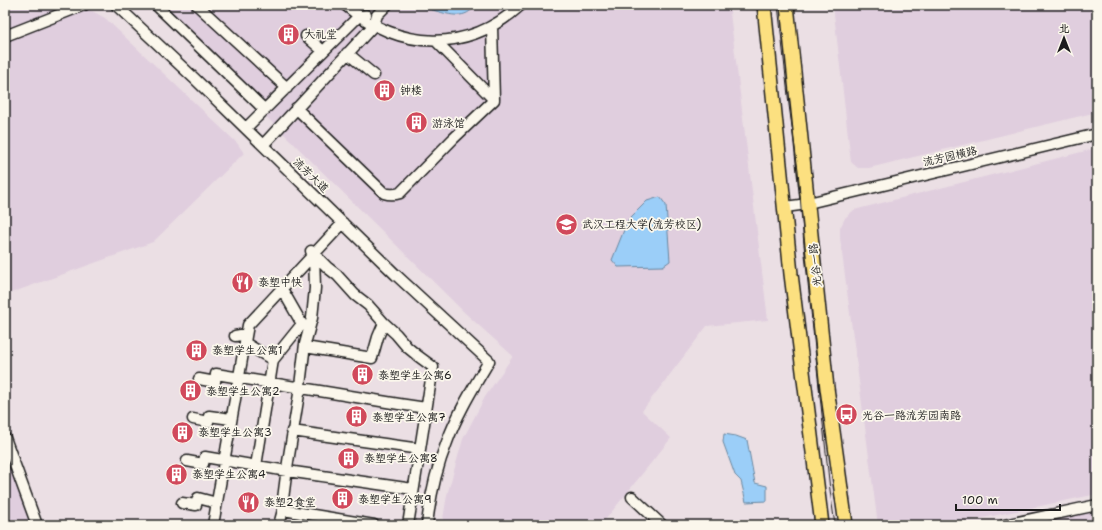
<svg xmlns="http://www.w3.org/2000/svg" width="1102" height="530" viewBox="0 0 1102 530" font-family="'Shantell Sans','LXGW WenKai TC',sans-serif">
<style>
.built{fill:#e0cede}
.water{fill:#9bcef8;stroke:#6887a0}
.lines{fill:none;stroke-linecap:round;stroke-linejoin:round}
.minor-casing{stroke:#1c1c1c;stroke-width:13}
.major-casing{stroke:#1c1c1c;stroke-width:16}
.minor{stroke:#fbf7ec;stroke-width:10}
.major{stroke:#fce080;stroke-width:13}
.tram{stroke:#1c1c1c;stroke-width:1}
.labels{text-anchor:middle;stroke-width:3.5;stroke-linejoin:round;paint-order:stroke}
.poi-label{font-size:11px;fill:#1c1c1c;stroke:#fbf7ec;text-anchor:start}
.street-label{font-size:11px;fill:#1c1c1c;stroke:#fbf7ec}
</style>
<rect width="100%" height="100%" fill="#ebdfe4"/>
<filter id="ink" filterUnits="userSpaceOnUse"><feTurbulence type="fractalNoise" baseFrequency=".025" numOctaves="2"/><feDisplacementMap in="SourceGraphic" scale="8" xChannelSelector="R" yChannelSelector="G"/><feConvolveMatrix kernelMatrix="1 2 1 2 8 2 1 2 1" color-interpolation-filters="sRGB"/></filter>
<g filter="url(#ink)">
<path class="built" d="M5 5H81L105 18 237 143 244 153 153 242 5 295Z
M150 5H729L768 320 707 326 642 411 671 438 601 525H442L447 495 463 439 485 397 513 356 465 313 285 135Z
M833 5H1092L1097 31V112L869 168H858L851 162Z
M1097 148V494L950 525H878L840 238V228L845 218 854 210Z
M5 434 38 525H5Z
M1097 508V525H1030Z"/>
<path class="water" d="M418 5H476C465 20 451 15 436 11 430 9 422 8 418 5Z
M660 197 666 205 670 261 663 266 618 267 612 260 628 220 647 201Z
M724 434 736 436 747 440 755 483 767 486V501L746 502 741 481 735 475 723 442Z"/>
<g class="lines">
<defs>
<path id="minor" d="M116 5 195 79 396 275 489 361C474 387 457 414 447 442 436 469 430 497 427 525
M156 5 265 110
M197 5 287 88
M345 5C400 51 467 54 521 5
M5 36 84 5
M306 36 323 51
M436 41 494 100
M347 53 374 75
M296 108 384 193C390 195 394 195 400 193L453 139 494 100 492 26
M246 128 359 16 366 15
M263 145 374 25 377 15 387 5
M785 207 800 205 1097 134
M311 251 328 268 337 275 355 295 368 305 384 323 396 334 407 347 418 356 433 367 408 525
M235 336 246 334
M245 343 273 360
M305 347 372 358 378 337 384 323
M199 379 215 382 216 374 399 404 426 408
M193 419 208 422 209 416 231 419
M292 431 420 449
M5 438 37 525
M187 461 203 464 205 457 287 471 413 489
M256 466 273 360 302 324 282 289
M632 497 662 525
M182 503 196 505 198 498 217 503
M283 510 374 525
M213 525 248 325 314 254 343 223
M279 525 283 510V499L287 468 299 394 305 344 312 318 315 288 314 254
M1004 525 1097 505"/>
<path id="major" d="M764 5 791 274 822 525
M787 5 827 388 846 525"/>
</defs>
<use href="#minor" class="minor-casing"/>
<use href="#major" class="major-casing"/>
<use href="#minor" class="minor"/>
<use href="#major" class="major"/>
<path class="tram" d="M778 5 789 105 798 170 804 245 830 490 835 525"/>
</g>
</g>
<defs>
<symbol id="building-disc" viewBox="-11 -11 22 22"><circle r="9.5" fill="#d1495b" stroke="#fbf7ec"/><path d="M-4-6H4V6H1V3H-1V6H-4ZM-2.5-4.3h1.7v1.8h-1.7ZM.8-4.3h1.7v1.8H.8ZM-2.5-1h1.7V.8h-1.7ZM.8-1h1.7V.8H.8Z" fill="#fff"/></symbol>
<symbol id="university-disc" viewBox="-11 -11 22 22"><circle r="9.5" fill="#d1495b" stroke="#fbf7ec"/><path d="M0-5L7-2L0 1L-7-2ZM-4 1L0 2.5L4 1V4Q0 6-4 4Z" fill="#fff"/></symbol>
<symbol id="restaurant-disc" viewBox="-11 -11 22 22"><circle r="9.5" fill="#d1495b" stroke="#fbf7ec"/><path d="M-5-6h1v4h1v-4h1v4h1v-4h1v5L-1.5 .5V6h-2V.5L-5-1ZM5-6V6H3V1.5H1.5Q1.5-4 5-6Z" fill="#fff"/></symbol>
<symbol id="bus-disc" viewBox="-11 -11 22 22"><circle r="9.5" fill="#d1495b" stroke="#fbf7ec"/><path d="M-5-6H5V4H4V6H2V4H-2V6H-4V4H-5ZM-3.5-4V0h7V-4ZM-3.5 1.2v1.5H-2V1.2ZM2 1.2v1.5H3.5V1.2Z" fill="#fff"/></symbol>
</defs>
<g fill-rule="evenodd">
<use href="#building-disc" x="276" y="22" width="25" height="25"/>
<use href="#building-disc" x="372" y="78" width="25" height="25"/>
<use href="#building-disc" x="404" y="110" width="25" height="25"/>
<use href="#university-disc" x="554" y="212" width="25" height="25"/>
<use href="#restaurant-disc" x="230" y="270" width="25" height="25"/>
<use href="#building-disc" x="184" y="338" width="25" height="25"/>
<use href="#building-disc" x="350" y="362" width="25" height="25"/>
<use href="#building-disc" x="178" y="378" width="25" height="25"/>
<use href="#bus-disc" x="834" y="402" width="25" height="25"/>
<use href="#building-disc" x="344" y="404" width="25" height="25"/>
<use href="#building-disc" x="170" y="420" width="25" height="25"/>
<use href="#building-disc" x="336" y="446" width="25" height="25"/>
<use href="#building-disc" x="164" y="462" width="25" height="25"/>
<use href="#building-disc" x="330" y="486" width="25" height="25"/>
<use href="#restaurant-disc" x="236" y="490" width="25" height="25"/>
</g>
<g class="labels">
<g class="poi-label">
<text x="304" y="38">大礼堂</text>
<text x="400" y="94">钟楼</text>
<text x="432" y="127">游泳馆</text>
<text x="582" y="228">武汉工程大学(流芳校区)</text>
<text x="258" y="286">泰塑中快</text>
<text x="212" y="354">泰塑学生公寓1</text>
<text x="378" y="379">泰塑学生公寓6</text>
<text x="206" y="395">泰塑学生公寓2</text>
<text x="862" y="419">光谷一路流芳园南路</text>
<text x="372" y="421">泰塑学生公寓7</text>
<text x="198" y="436">泰塑学生公寓3</text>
<text x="364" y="462">泰塑学生公寓8</text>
<text x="192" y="478">泰塑学生公寓4</text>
<text x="358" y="503">泰塑学生公寓9</text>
<text x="264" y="506">泰塑2食堂</text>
</g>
<g class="street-label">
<text transform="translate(950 156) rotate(-13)" y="4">流芳园横路</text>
<text transform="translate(311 175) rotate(44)" y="4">流芳大道</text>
<text transform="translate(815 265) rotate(-96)" y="4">光谷一路</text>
</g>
</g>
<rect width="1102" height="530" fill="none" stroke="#fbf7ec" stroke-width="20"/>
<rect x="10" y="10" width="1082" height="510" fill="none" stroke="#1c1c1c" stroke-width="1.5" filter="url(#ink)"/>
<g transform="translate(1064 38)" stroke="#fbf7ec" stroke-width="3" paint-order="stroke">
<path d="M0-3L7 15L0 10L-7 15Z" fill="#1c1c1c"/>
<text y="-6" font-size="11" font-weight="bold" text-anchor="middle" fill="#1c1c1c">北</text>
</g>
<path d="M956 504v6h104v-6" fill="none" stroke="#1c1c1c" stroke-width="2"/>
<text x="962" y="504" font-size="12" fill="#1c1c1c" stroke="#fbf7ec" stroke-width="3" paint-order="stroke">100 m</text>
</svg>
